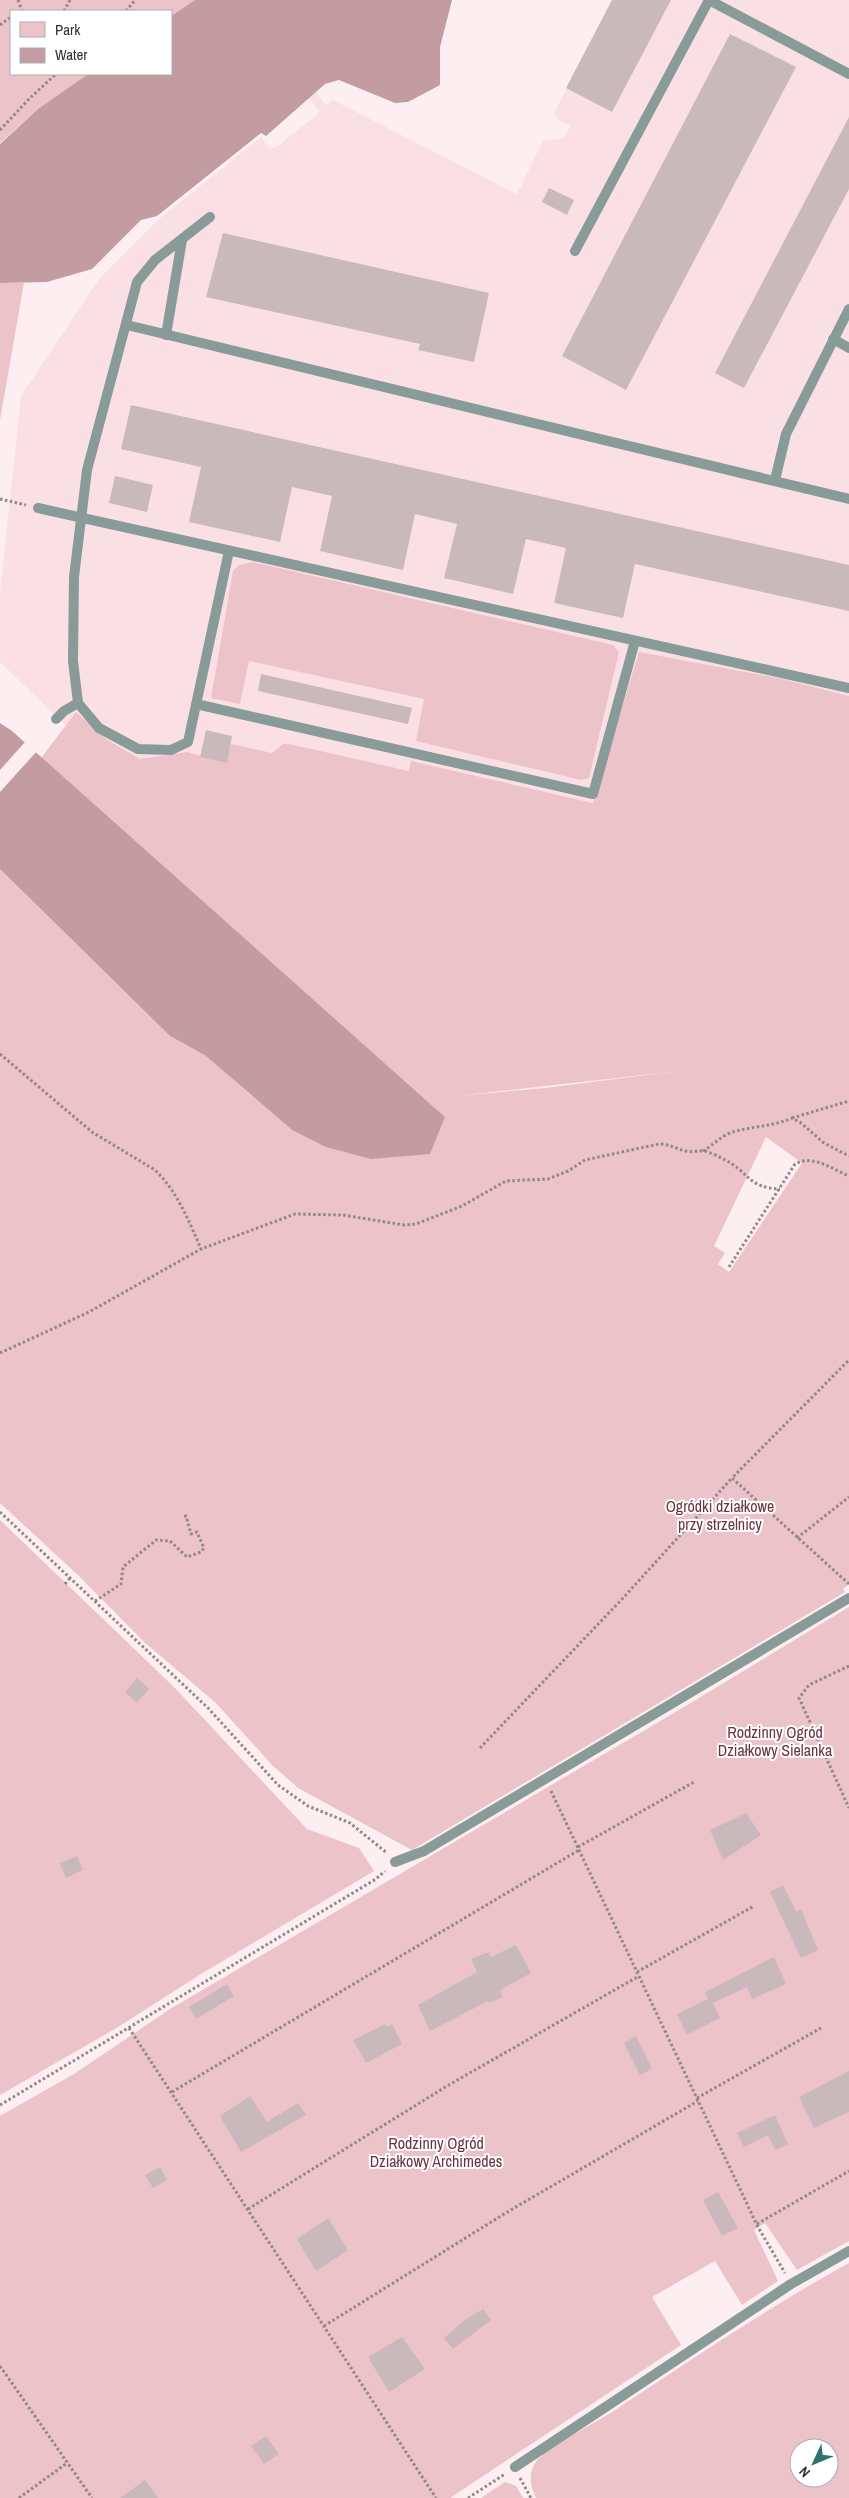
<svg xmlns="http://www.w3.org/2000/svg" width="849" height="2498" viewBox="0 0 849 2498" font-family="'Archivo Narrow',sans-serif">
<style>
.built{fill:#fae0e4}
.green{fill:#ebc3c9;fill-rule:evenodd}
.water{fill:#c39ca2}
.pier{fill:#fdeff1}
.building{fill:#cab9bc}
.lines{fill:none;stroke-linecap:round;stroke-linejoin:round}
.path{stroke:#918789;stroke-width:3;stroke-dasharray:2.5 2.5;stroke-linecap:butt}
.service{stroke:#889b99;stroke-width:10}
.labels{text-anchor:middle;stroke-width:4;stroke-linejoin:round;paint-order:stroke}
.park-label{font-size:16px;fill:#693440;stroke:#fff}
</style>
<rect width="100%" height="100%" fill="#fdeff1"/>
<path class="built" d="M612 0H849V875L122 780 0 662V592L21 396 99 279 159 219 261 137 270 149 278 146 320 112 308 97 315 91 326 105 333 100 517 194 543 141 564 138 570 126 558 120 554 113Z"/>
<path class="green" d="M0 0H195L171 16V11H11V74H88L38 109 0 143Z
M0 283H24L0 420Z
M253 562 613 645 619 652 589 778 581 780 416 741 424 699 249 661 240 704 211 698 233 571 239 565Z
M639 652 782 679 849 696V1584L843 1589 845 1592 412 1850 298 1788 272 1765 216 1703 144 1642 79 1576 0 1503V869L170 1036 206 1056 292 1130 445 1117 41 758 76 712 106 739 140 759 187 752 226 763 231 744 272 753 283 744H289L409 771 411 761 593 803ZM670 1072 545 1088 457 1096ZM766 1137 802 1163 729 1272 718 1264 725 1253 714 1246Z
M0 1520 175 1688 307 1829 359 1848 374 1871 201 1974 115 2029 0 2095Z
M849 1607V2241L797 2270 765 2223 754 2230 778 2281 742 2305 715 2261 652 2297 681 2345 450 2498H0V2116L74 2074 170 2009 679 1710Z
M849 2263V2498H536C531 2488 528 2476 534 2465 541 2450 595 2423 612 2412 690 2361 767 2308 849 2263ZM799 2448H829V2478H799Z
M505 2482 516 2486 523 2498H481Z"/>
<path class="water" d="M195 0H452L440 47V85L408 102 395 103 339 80 325 84 266 136 261 133 157 216 141 220 92 269 47 282 0 283V144L38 109 88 74H171V16Z
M0 723 12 731 445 1117 430 1154 371 1159 326 1147 292 1130 206 1056 170 1036 0 869Z"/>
<path class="pier" d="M26 741 37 751 0 792V770Z"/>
<path class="building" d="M612 0H671L612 112 566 88Z
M730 34 796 67 626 390 562 356Z
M849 117V189L744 388 715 373Z
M549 188 574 200 567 215 542 202Z
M223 233 489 293 474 362 418 350 420 344 206 297Z
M131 405 849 565V611L635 564 623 618 554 603 566 548 526 539 513 594 444 578 457 524 415 514 403 570 320 551 332 496 292 487 280 542 189 522 201 467 121 449Z
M115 476 153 485 147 512 109 503Z
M261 674 412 708 408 724 258 691Z
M206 730 232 736 227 763 200 757Z
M137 1678 149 1689 137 1703 125 1692Z
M746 1813 761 1835 723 1860 710 1830Z
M77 1856 83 1870 66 1878 60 1863Z
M783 1885 796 1912 801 1909 818 1950 801 1958 770 1892Z
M516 1945 531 1973 500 1990 503 1997 489 2003 488 2001 430 2031 418 2005 477 1972 471 1959 489 1952 491 1957Z
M774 1957 786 1984 752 1999 747 1987 713 2003 720 2018 687 2035 677 2014 708 1999 705 1992Z
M227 1984 234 1996 196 2019 189 2007Z
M385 2024 387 2027 392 2024 402 2044 366 2063 353 2040Z
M636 2036 652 2069 640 2075 624 2043Z
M849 2071V2112L814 2128 799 2097Z
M250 2096 267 2122 298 2103 306 2115 241 2152 220 2116Z
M775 2115 788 2144 775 2150 768 2135 744 2147 737 2133Z
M160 2167 167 2180 153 2188 145 2175Z
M718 2192 738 2228 722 2236 703 2200Z
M328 2218 348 2250 316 2271 297 2239Z
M483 2309 491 2320 453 2349 444 2338 466 2319Z
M402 2337 425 2369 389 2392 368 2357Z
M266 2436 279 2454 264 2464 251 2446Z
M145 2480 158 2498H120Z"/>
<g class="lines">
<path class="path" d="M18 0 22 11
M64 11 70 0
M126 11 135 0
M0 25 11 17
M0 130 30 98 56 74
M0 499 26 505
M0 1054 92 1132 155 1170C177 1191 189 1221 201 1249
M792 1118 849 1101
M703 1151C712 1146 720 1137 730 1133 750 1126 772 1127 792 1118L801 1123 824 1143 849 1156
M729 1267 795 1164C813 1154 832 1169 849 1176
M0 1353 89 1312 201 1249 295 1214 343 1215 404 1225 416 1224 462 1206 506 1181 548 1179 568 1171 585 1160 659 1144C670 1144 676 1149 686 1151 692 1153 699 1150 705 1151 711 1153 718 1156 723 1159 749 1171 747 1188 780 1189
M0 1512 208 1708 278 1785 308 1806 350 1823 387 1853
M797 1538 849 1497
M65 1584 70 1578
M849 1584 732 1478 849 1360
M95 1601 121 1584 123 1567 156 1540 170 1541 187 1557 201 1552 204 1548 197 1532 191 1534 186 1516 183 1517
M849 1666 809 1685 799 1698 849 1808
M480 1748 624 1597 732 1478
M551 1791 758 2227 785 2273
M578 1847 694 1782
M637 1972 754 1906
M129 2028 436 2498
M172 2092 579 1850
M697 2098 821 2028
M0 2105 376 1879 385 1871
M248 2209 447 2086 639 1976
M757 2224 849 2171
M324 2326 509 2211 698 2101
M0 2366 92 2498
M520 2478 531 2498
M19 2498 67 2463
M468 2498 505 2474"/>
<path class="service" d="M709 0 849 74
M210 217 155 260 137 282 87 470 74 577 73 661 78 703 99 728 138 749 171 750 188 742 229 551
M575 251 709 0
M127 325 849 499
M166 335 182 240
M833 339 849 348
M775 480 786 434 849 309
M38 508 849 688
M196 704 593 794 635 641
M56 719 64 711 78 703
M395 1862 424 1851 849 1598
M515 2467 791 2284 849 2251"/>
</g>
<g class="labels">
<g class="park-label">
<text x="720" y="1512">Ogródki działkowe<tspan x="720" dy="18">przy strzelnicy</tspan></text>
<text x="775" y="1738">Rodzinny Ogród<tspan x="775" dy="18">Działkowy Sielanka</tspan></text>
<text x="436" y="2149">Rodzinny Ogród<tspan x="436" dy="18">Działkowy Archimedes</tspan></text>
</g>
</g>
<rect x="10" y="10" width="162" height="65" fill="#ffffff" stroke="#afacac"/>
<rect x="20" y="22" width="25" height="15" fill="#ebc3c9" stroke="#afacac"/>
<text x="55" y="35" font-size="15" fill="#362f30">Park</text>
<rect x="20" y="48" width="25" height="15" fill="#c39ca2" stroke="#afacac"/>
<text x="55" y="60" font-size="15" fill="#362f30">Water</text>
<g transform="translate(814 2463) rotate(226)"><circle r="24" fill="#ffffff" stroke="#afacac"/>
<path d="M0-4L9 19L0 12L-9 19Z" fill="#2d7670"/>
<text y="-8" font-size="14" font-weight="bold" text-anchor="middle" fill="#362f30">N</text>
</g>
</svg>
